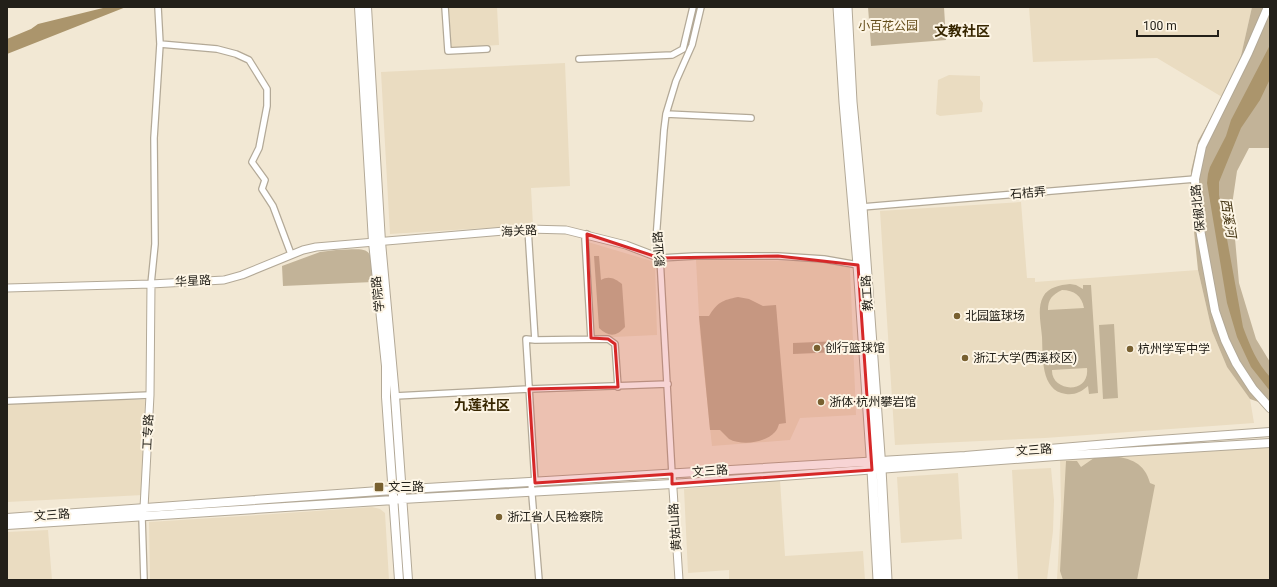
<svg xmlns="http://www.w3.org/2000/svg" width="1277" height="587" viewBox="0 0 1277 587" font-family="Roboto,'Noto Sans SC',sans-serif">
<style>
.built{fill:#eadcc1}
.green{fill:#c2b398;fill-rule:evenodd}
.water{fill:#ab956c}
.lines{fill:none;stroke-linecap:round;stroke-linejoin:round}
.minor-casing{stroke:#b3a997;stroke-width:8}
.tertiary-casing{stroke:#b3a997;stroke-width:9}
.secondary-casing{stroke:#b3a997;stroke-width:10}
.primary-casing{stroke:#b3a997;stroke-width:11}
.minor{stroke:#fff;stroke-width:5.5}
.tertiary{stroke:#fff;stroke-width:7}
.secondary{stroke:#fff;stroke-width:8}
.primary{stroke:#fff;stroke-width:9}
.marked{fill:#d62828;fill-opacity:0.2;stroke:#d62828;stroke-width:3;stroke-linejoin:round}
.poi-dot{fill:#786030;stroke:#fdf5e5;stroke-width:1.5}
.labels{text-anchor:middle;stroke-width:4;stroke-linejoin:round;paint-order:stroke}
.park-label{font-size:12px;fill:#644d1a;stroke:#fdf5e5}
.street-label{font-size:12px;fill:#232019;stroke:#fdf5e5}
.poi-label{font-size:12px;fill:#232019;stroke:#fdf5e5;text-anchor:start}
.water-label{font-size:13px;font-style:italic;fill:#41310e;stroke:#fdf5e5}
.quarter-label{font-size:14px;font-weight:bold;fill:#372600;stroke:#fdf5e5}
</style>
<rect width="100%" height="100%" fill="#f2e8d4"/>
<path class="built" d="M448 7H497L499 45 450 48Z
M1029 7H1252L1238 69 1222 97 1157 58 1033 62Z
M565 63 570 186 531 188 533 225 390 234 381 72Z
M949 75 980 76V99L983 103 982 112 940 116 936 114 938 80Z
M1021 202 1027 278H1035V282L1198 270 1212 331 1227 367 1250 399 1254 423 1045 438 895 445 880 211Z
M588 242 655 262 657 335 613 337 593 335Z
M696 260 808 261 826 262 850 268 856 415 800 418 790 440 712 446 700 335Z
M77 398 145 400 143 495 7 502V401Z
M1270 446V580H1057L1061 506 1060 456Z
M1051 468 1054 500 1053 531 1047 580H1018L1012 470Z
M958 473 962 539 901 543 897 477Z
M780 480 785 556 863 551 865 580H729V570L688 573 684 489Z
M372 507 380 509 385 513 389 580H150L149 522 259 515Z
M48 530 52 580H7V532Z"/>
<path class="green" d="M868 7H944L946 40 871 46Z
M1252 7H1270V148H1249L1237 171 1232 205 1239 283 1256 339 1270 362V406L1250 399 1227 367 1212 331 1198 270 1192 212 1191 171 1198 141 1238 69Z
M336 250C372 249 371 245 373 282L283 286 282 266 320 252Z
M594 256H599L601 280C609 275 616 279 622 284L625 327C616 337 609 337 599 328Z
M1070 284 1076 285 1083 289V285H1091L1098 393 1089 394 1088 386C1081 392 1075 395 1066 394 1040 391 1043 355 1042 337 1041 324 1037 308 1043 297 1048 287 1060 285 1070 284ZM1062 290C1074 290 1082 296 1084 308L1048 310C1048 299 1052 295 1062 290ZM1087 368C1090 395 1051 392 1052 370Z
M738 297 749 299 763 306 776 305 786 423 779 424C778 427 777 430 775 432 765 443 742 446 729 439 726 436 723 433 720 430H710L699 316H709C717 303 722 300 738 297Z
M1114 324 1118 398 1103 399 1099 325Z
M840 341V352L793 354V343Z
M1112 456C1130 458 1145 463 1150 483L1155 485 1137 580H1063L1060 571 1066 461H1077L1081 467 1094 458Z"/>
<path class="water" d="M107 7H126L7 54V39L31 29 38 24Z
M1270 45V79L1260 100 1241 128 1219 182V195L1243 327C1250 346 1257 363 1270 377V391L1251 367 1237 337 1227 303 1207 183 1208 174 1210 167 1226 136 1231 120Z"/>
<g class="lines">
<defs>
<path id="minor" d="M445 7 448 51 487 49
M160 44 217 49 236 54 249 60 267 89V106L259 148 252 162 265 180 262 189 273 206 291 254
M579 59 672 55 683 49 693 7
M666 114 751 118
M862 207 1195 179
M528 229 535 340
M587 234 585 239 591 338
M660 258 695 256H778L824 259 858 265
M151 284 155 244 154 138 160 44 158 7
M395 396 529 389 668 384
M7 401 150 395
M672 474 660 258 656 240 664 130 666 114 676 81 692 45 701 7
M531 483 539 580
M535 483 526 339 535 340 608 339 615 344 618 387
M144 508 142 517 144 580"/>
<path id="tertiary" d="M7 288 151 284 224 280 242 275 303 250 316 247 528 229 566 230 626 245 660 258
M672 474 679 580
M144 508 150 395 151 284"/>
<path id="secondary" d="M359 7 373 242 386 366V397L399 580
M367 7 381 242 395 396 408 580
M1268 7 1248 53 1202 146 1195 179 1196 201 1201 235 1215 311 1225 340 1236 363 1253 389 1270 408
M7 518 393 490 965 456 1145 441 1270 432
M7 525 394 500 402 499 672 484 1056 456 1270 443"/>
<path id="primary" d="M838 7 844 102 858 265 872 470 878 580
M847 7 852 102 862 207 881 469 887 580"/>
</defs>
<use href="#minor" class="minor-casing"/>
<use href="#tertiary" class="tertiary-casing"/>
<use href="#secondary" class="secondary-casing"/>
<use href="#primary" class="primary-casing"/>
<use href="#minor" class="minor"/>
<use href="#tertiary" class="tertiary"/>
<use href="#secondary" class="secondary"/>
<use href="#primary" class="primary"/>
</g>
<path class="marked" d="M587 234 660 258 778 256 858 265 872 470 672 484V474L535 483 529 389 618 387 615 344 608 339 591 338Z"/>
<g class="poi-dot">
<circle cx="957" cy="316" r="4"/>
<circle cx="817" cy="348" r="4"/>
<circle cx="1130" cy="349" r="4"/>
<circle cx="965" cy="358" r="4"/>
<circle cx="821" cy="402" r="4"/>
<rect x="374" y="482" width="10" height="10" rx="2"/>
<circle cx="499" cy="517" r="4"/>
</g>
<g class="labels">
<g class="park-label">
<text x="888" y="30">小百花公园</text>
</g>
<g class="street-label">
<text transform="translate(1028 193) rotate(-5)" y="4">石桔弄</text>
<text transform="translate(1198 208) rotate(-96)" y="4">保俶北路</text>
<text transform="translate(519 231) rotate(-3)" y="4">海关路</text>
<text transform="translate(659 249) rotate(-95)" y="4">影业路</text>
<text transform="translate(193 281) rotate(-3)" y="4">华星路</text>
<text transform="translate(867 293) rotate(-94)" y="4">教工路</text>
<text transform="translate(378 294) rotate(-96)" y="4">学院路</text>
<text transform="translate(148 432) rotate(-87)" y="4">工专路</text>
<text transform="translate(1034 450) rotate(-4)" y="4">文三路</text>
<text transform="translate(710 471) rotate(-4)" y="4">文三路</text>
<text transform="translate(52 515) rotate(-4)" y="4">文三路</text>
<text transform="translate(675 527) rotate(-94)" y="4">黄姑山路</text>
</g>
<g class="poi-label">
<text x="965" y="320">北园篮球场</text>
<text x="825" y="352">创行篮球馆</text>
<text x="1138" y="353">杭州学军中学</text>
<text x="973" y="362">浙江大学(西溪校区)</text>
<text x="829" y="406">浙体·杭州攀岩馆</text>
<text x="388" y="491">文三路</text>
<text x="507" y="521">浙江省人民检察院</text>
</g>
<g class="water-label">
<text transform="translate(1229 218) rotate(81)" y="5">西溪河</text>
</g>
<g class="quarter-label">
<text x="962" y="36">文教社区</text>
<text x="482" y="410">九莲社区</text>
</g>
</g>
<rect width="1277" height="587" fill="none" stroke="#232019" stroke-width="16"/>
<path d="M1137 30v6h81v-6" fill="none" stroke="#232019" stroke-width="2"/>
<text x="1143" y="30" font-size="12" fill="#232019" stroke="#fdf5e5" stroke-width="3" paint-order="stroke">100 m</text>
</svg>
